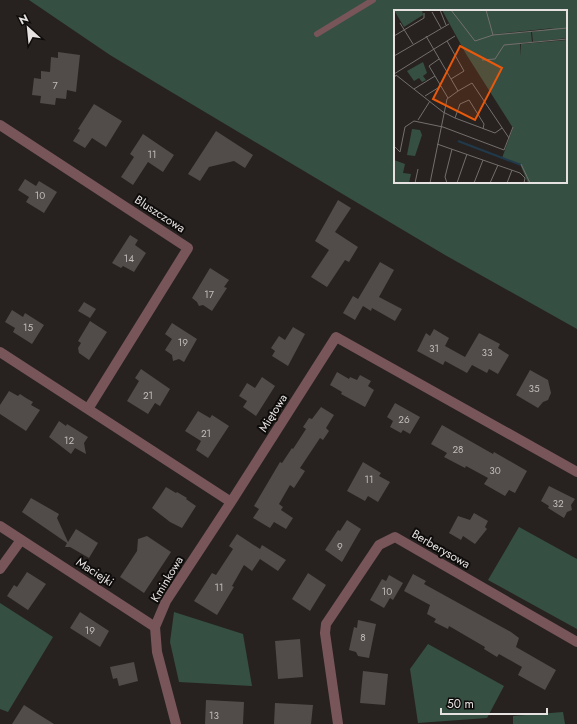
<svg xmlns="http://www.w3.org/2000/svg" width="577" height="724" viewBox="0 0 577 724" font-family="Jost,sans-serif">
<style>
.green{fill:#364f43;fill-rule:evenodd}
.building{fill:#514b49}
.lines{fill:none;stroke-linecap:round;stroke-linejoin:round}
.lane{stroke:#785559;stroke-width:6}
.street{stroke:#785559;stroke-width:10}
.labels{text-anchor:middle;stroke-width:4;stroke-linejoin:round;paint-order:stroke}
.number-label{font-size:10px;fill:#c1bcbb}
.street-label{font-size:12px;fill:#e6e2e1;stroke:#0e0c0b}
.inset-river{fill:none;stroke:#203a4b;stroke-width:2}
.inset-road{fill:none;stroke:#736f6d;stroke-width:1}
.view{fill:#e8590c;fill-opacity:0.15;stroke:#e8590c;stroke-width:2}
.inset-edge{fill:none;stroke:#e6e2e1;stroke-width:2}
</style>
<rect width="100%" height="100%" fill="#272220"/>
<path class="green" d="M29 0H577V329L445 255 163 87 110 55ZM395 11H566V182H395Z
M519 527 577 559V629L488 580Z
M0 603 53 637 8 712 0 709Z
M174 612 243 634 252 686 179 682 170 642Z
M428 644 504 686 487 718 418 723 410 669Z
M563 712 565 724H513V716Z"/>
<path class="building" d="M58 52 80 55 76 92 67 90 66 99 56 98 55 105 40 103 41 96 32 95 34 78 41 79V71L50 72 51 57 58 58Z
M94 104 122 121 106 147 92 138 85 148 73 141 80 130 78 129Z
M216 131 253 155 245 168 234 161 209 167 200 181 188 174Z
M143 134 174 155 163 172 148 162 133 185 121 177 134 157 130 154Z
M25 179 36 186 39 181 57 192 44 213 26 202 29 197 18 190Z
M338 200 351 208 335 232 358 247 349 262 345 260 327 287 311 277 329 250 315 241Z
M130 235 138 240 135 245 146 253 134 272 123 266 121 268 112 263Z
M380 262 394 270 379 297 402 309 395 321 372 308 371 311 363 306 355 320 343 313 353 296 358 299Z
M210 268 229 280 224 287 227 288 212 311 203 305 199 306 197 302 192 298Z
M84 302 96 309 90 318 78 311Z
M12 310 23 317 25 313 44 325 32 344 13 332 15 328 5 322Z
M90 321 107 332 89 360 79 353 78 348 81 343 78 341Z
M172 323 197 339 184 362 179 359 173 361 172 355 165 350 172 339 165 334Z
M293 327 305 334 288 366 272 356 275 351 271 348 279 336 285 340Z
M434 329 449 338 445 346 465 357 479 333 500 344 498 348 509 355 508 357 498 374 489 369 487 373 472 365 467 373 445 361 443 365 417 351 426 333 430 336Z
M141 369 170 389 160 406 155 403 148 414 127 401 139 381 135 378Z
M530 370 548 380 551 393 548 400 543 402 538 408 516 395Z
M337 372 349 379 350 377 357 380 360 375 371 381 368 386 374 390 365 407 341 394 342 392 330 385Z
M262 377 275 386 256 416 243 407 247 401 239 396 247 383 255 388Z
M9 391 18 396 20 394 26 398 33 402 31 405 40 410 26 431 0 414V405Z
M395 403 420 417 410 434 403 430 401 433 390 427 393 421 387 417Z
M321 407 334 415 326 428 329 431 323 440 320 438 300 468 305 471 294 488 290 485 279 504 283 507 281 510 293 518 286 529 274 522 270 528 253 518 259 509 254 506 280 462 282 463 292 448 293 449 306 429 303 427 309 418 312 419Z
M198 411 210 418 212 415 229 426 208 458 196 450 201 441 185 431Z
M59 421 66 426 67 424 88 437 84 443 86 454 75 448 71 454 49 437Z
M442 425 493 454 494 452 527 471 515 493 509 490 505 496 484 484 488 478 466 466 465 468 444 457 447 453 431 444Z
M363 462 381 473 379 476 390 482 378 502 368 496 365 501 347 491Z
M549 486 575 499 571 505 572 510 567 512 564 518 548 508 549 506 541 501Z
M166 487 176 493 177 492 187 498 186 499 196 506 182 528 170 522 152 508Z
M31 498 59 514 57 518 68 542 76 529 98 543 89 558 70 547H65L67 543 22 512Z
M474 513 488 521 485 527 487 529 475 544 463 536 461 540 449 533 458 516 470 520Z
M347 520 361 529 342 562 325 550 338 530 340 531Z
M237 534 260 549 262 545 286 560 278 571 260 559 252 571 244 565 232 586 234 587 217 615 194 601 212 573 216 575 233 549 229 546Z
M147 536 171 552 144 593 120 577 137 551 138 539Z
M27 572 46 584 28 610 7 596 14 585 17 587Z
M308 573 326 585 310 611 292 599Z
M413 574 426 581 424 584 511 632 519 638 516 647 556 670 545 690 518 675 522 667 499 654 497 657 484 649 485 647 449 626 448 629 434 622 436 619 427 614 430 605 404 591Z
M389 575 403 583 393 600 390 598 384 608 370 600 382 579 386 581Z
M80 612 109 631 100 647 70 628Z
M358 620 376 624 369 658 358 656 356 652 349 650 354 627 357 628Z
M300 639 303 677 278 679 275 641Z
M134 662 138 681 119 686 117 678 113 679 110 667Z
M363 671 388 674 385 705 360 703Z
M206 700 244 702 243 724H205Z
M275 703 313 705 311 724H274Z
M24 705 38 714 54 724H12Z"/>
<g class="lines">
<path class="lane" d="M317 34 373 0"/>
<path class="street" d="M0 125 188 248 88 409
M0 352 231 502 336 337 577 472
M0 526 155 627
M0 569 21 540
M176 724 157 652 155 627 166 601 231 502
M338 724 325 633 326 624 379 545 395 537 577 642"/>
</g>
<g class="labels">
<g class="number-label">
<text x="55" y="89">7</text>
<text x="152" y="158">11</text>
<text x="40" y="199">10</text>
<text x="129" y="262">14</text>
<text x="209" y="298">17</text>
<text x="28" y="331">15</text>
<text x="183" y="346">19</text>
<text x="434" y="352">31</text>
<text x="487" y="356">33</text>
<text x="534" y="392">35</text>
<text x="148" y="399">21</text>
<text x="404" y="423">26</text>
<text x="206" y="437">21</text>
<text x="69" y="444">12</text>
<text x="458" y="453">28</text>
<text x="495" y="474">30</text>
<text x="369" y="483">11</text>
<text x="558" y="507">32</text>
<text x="340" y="550">9</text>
<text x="219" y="591">11</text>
<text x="387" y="595">10</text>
<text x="90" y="634">19</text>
<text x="363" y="641">8</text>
<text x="214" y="719">13</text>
</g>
<g class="street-label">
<text transform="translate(160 214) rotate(33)" y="4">Bluszczowa</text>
<text transform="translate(273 413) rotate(-58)" y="4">Miętowa</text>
<text transform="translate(441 549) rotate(30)" y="4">Berberysowa</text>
<text transform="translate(95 572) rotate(33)" y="4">Maciejki</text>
<text transform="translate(167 579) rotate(-59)" y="4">Kminkowa</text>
</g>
</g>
<g transform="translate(394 10)">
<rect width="173" height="173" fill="#272220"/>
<path d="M0 0H28L29 5 10 17ZM48 0H173V28L139 32 138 22 160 18 102 24 137 22 138 32 126 33 127 46V34L173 30V173H134L126 154 108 148 119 118 72 44ZM29 52 33 63 29 66 32 70 28 72 25 68 20 71 13 61ZM18 119 26 120 28 125 21 146 13 145ZM0 150 11 154 9 163 17 164 15 173H0Z" fill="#364f43"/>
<path class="inset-river" d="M64 131 127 155"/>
<path class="inset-road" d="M46 0 52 15M57 0 81 31 99 25M92 0 99 25 173 18M38 2 47 18M6 13 19 34M0 26 30 8V3M32 26 64 81 78 73 115 128M53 31 70 61 57 69M0 46 55 14M45 49 35 56 54 88M88 50 101 49 110 35 173 29M0 64 61 26M0 68 2 65 49 102 61 108 101 123 108 118M20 79 41 66M31 86 47 76M61 108 66 94 75 90 90 114 89 119M24 110 36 91M43 134 126 163 131 168 130 173M0 136 6 142 11 117 20 111 49 117 110 140 119 117M127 154 136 173M21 173 24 159M36 173 53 89 64 81M53 173 51 167 58 139M63 173 73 144M80 173 89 150M96 173 104 155M113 173 118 160"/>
<path class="view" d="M66 36 108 58 81 110 39 89Z"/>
<rect width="173" height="173" class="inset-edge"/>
</g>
<g transform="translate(28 28) rotate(333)" stroke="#0e0c0b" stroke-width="3" paint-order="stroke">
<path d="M0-3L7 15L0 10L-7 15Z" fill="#e6e2e1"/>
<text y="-6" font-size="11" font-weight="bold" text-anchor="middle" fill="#e6e2e1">N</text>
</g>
<path d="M441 708v6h106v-6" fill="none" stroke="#e6e2e1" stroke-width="2"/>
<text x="447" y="708" font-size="12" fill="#e6e2e1" stroke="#0e0c0b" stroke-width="3" paint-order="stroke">50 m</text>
</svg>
